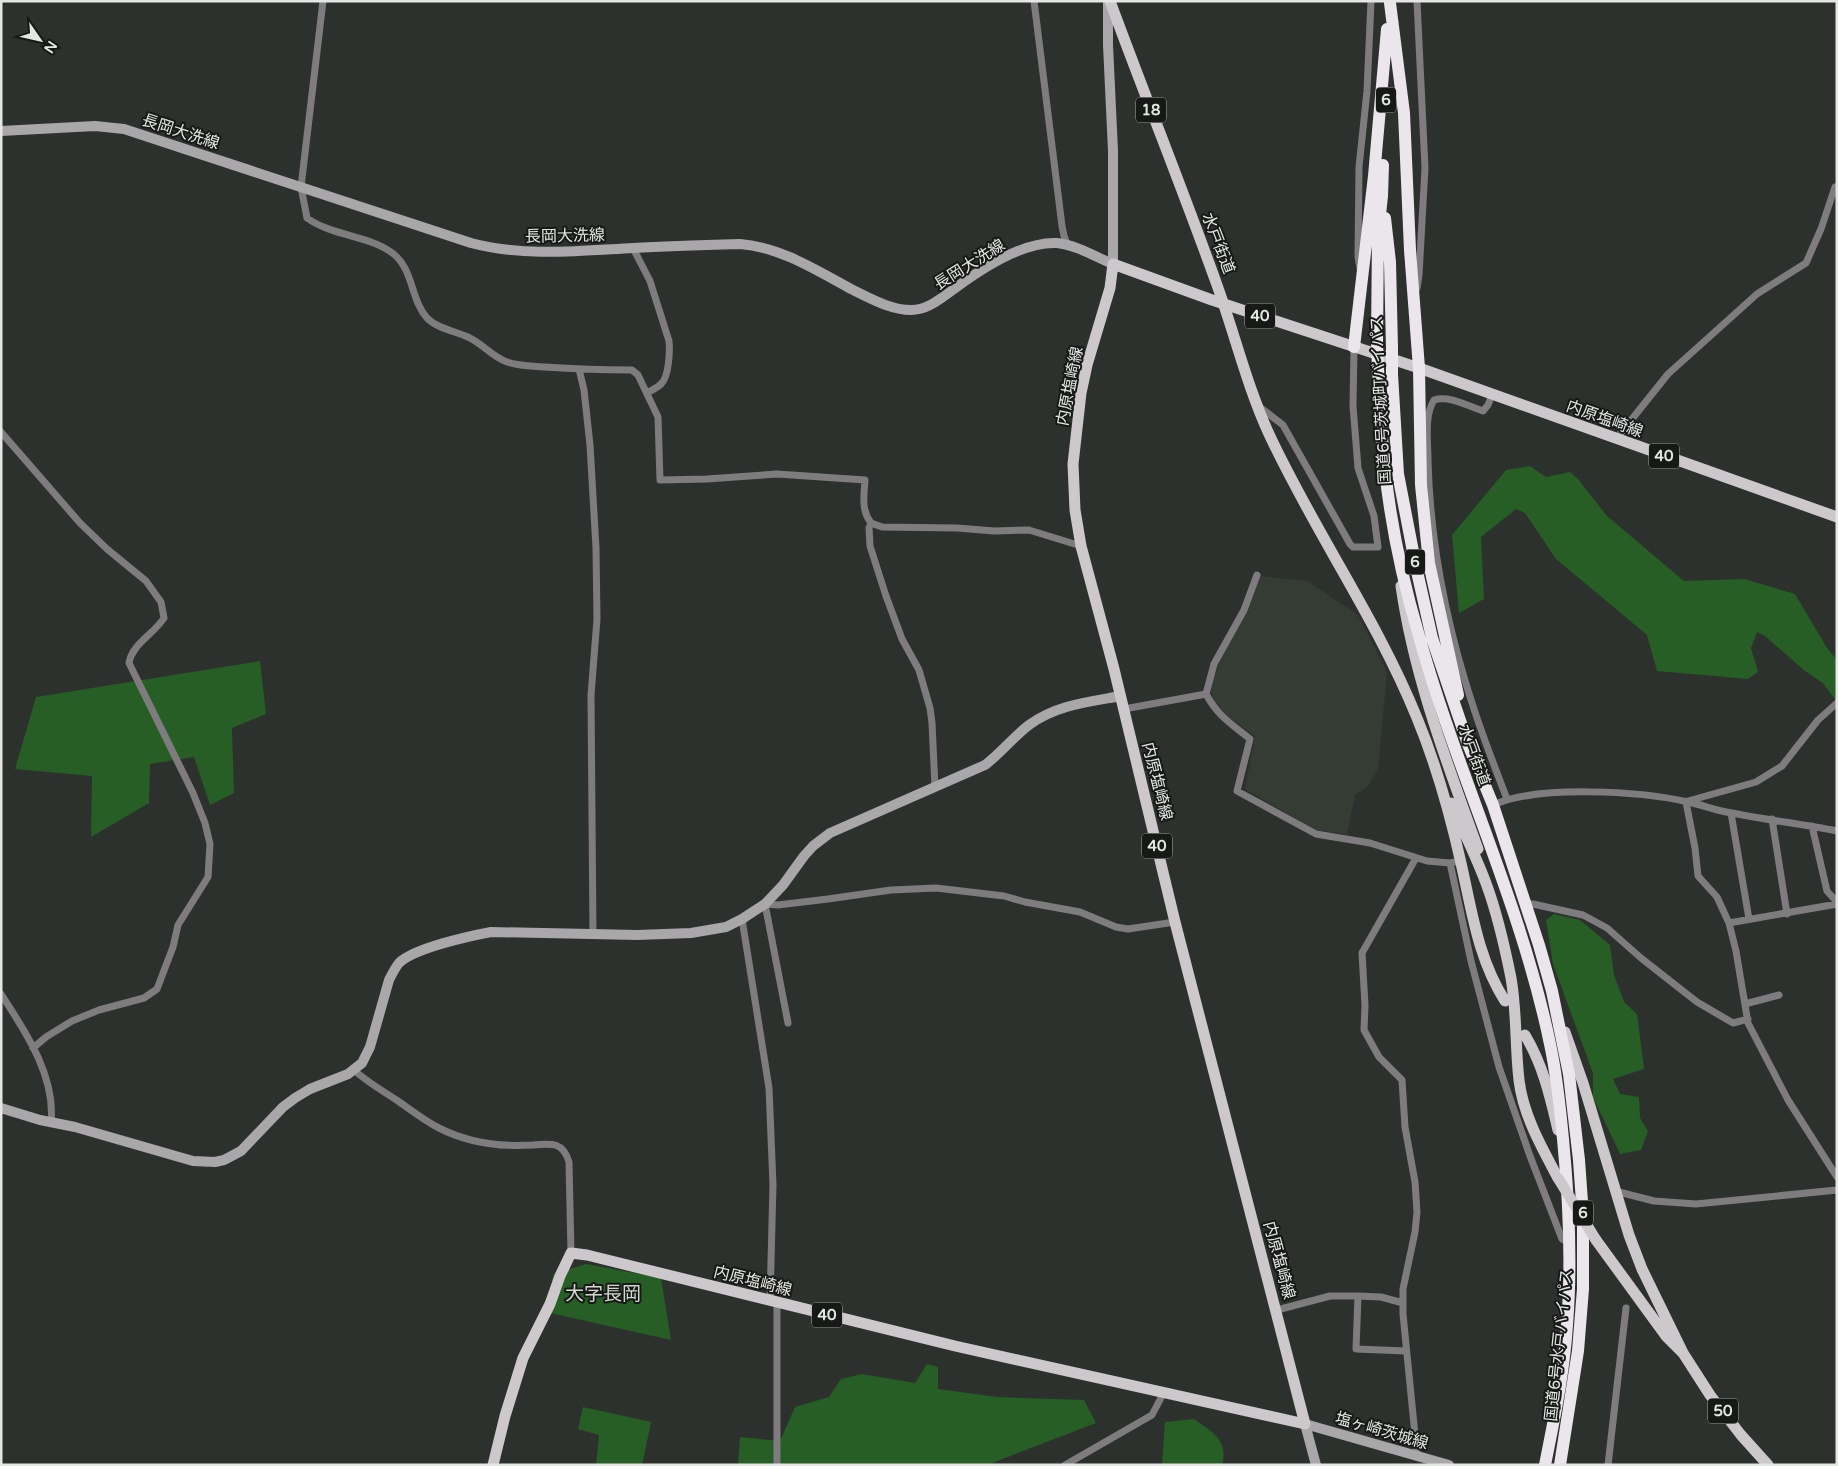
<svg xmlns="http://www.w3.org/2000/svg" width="1838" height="1466" viewBox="0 0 1838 1466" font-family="'Varela Round','Noto Sans JP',sans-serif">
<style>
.built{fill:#353c34}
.green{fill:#265e25}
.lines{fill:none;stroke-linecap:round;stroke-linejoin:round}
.street{stroke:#7e7c7e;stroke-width:7}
.secondary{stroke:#aaa7aa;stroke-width:10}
.primary{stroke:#ccc8cc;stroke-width:11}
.highway{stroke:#ebe6eb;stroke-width:12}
.primary-bridge{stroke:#ccc8cc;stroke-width:11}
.highway-bridge{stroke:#ebe6eb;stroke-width:12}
.labels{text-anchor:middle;stroke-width:4;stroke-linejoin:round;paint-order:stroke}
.shield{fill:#171917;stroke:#a7a9a7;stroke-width:1}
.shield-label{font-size:15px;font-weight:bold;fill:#e5e7e5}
.street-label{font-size:16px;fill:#e5e7e5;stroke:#171917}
.quarter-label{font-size:19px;fill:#d3d8d2;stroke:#171917}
</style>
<rect width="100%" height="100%" fill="#2d312d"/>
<path class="built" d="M1259 576 1307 581 1358 615 1387 672 1378 770 1367 787 1355 795 1347 834 1315 830 1245 789 1255 736 1226 715 1213 698 1211 685 1223 654Z"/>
<path class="green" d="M1530 466 1546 477 1570 472 1578 479 1607 516 1684 581 1744 579 1795 594 1827 648 1837 660V702L1823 683 1805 671 1765 636 1757 632 1751 648 1758 672 1748 679 1657 671 1647 635 1556 559 1525 513 1516 509 1481 537 1484 599 1459 613 1452 535 1506 470Z
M260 661 266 714 232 728 234 793 210 805 194 757 150 764 149 803 91 837 92 776 15 769 36 697Z
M1554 914 1580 920 1610 945 1614 975 1624 1002 1637 1014 1644 1069 1613 1079 1620 1094 1639 1097 1640 1118 1648 1131 1641 1150 1620 1154 1593 1097V1073L1553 964 1546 920Z
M586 1264 661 1278 671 1340 550 1313 553 1274Z
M927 1364 938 1367V1389L997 1397 1084 1400 1096 1423 987 1465H738L740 1437 780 1441 795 1407 829 1397 841 1379 862 1374 915 1383Z
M583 1407 651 1422 642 1465H596L599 1435 578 1429Z
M1194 1419C1212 1432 1229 1440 1222 1465H1162L1165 1422Z"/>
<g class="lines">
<path class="street" d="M323 1 301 187 307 218C332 236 367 235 391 252 414 268 410 299 427 318 438 329 455 331 468 337 482 343 492 357 507 362 519 366 532 366 544 367 574 369 603 370 632 370L638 375 658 417 660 480 707 479 777 474 865 480C864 496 861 510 871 523L869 528 870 546 886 596 902 639 919 670 930 708 932 723 935 787
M1034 1 1062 226 1064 236 1068 246
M633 248 650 281 669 341C670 351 669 377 661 384 657 388 652 390 647 393
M1360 268 1358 257 1359 167 1367 91 1371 1
M1417 288 1419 275 1425 168 1417 1
M579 369 584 390 590 445 596 548 597 619 591 695 593 935
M1492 395 1488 405 1483 411C1468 406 1449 395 1434 400 1424 416 1428 441 1428 460 1430 543 1447 627 1473 706 1483 737 1495 768 1507 799
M1257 405 1283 425 1350 544 1353 547H1378L1374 516 1358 468 1353 406 1354 347
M1 432 80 523 107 549 146 581 161 602 164 618C154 634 132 644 129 663L193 793 205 823 210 844 208 877 178 925 173 947 157 989 144 998 99 1010 72 1021 46 1037 33 1048
M1616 439 1668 374 1757 294 1806 263 1821 229 1835 187H1837
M871 523 882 527 957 528 994 531 1029 530 1081 546
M1206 694 1214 664 1244 610 1257 575
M1124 709 1206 694C1218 716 1230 723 1250 739L1237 791 1316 834 1370 843 1427 861 1450 863 1460 861
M1688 801 1756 782 1782 766 1818 720 1837 703
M1686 802 1695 848 1698 876 1717 897 1729 923 1736 951 1748 1023 1788 1100 1837 1177
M1493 805C1537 785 1640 791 1688 802 1703 805 1717 811 1732 813 1767 820 1802 824 1837 831
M1731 813 1749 919
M1772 819 1787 914
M1812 826 1827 891 1837 902
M1416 858 1362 953 1365 1005 1364 1030 1379 1057 1402 1080 1405 1127 1415 1182 1417 1212 1415 1232 1403 1289V1314L1417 1455
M1450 863 1471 961 1499 1067 1530 1156 1562 1239 1570 1243
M1526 904H1533L1583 915 1607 928 1641 958 1697 1002 1733 1023 1748 1019
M742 919 769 1088 773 1185 770 1301
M1729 923 1837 904
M1 994C25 1031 56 1076 51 1123
M1745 1004 1779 995
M788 1023 765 904 778 905 828 899 891 890 936 888 1004 896 1025 902 1080 912 1116 927 1128 929 1175 922
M354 1070C367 1082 383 1091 398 1101 411 1110 425 1121 439 1128 468 1143 501 1147 533 1145 552 1143 563 1142 569 1162L571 1253
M1615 1191 1654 1201 1696 1204 1837 1190
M1358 1296 1381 1297 1403 1303
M1277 1310 1330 1296H1358L1356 1349 1406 1351
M777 1465V1302
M1065 1465 1152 1415 1164 1392
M1608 1465 1626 1308"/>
<path class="secondary" d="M1 131 95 126 124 129 471 243C524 257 578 251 633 248 669 246 704 245 740 244 780 247 816 270 851 289 870 298 890 310 911 310 928 310 941 298 954 289 981 269 1023 241 1057 243 1076 245 1096 257 1113 264V151L1108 45V1
M1 1108 40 1120 75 1127 193 1161 215 1162 224 1160 241 1151 283 1107 295 1098 310 1089 348 1074 362 1063 370 1047 389 980C392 974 395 968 399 963 414 948 470 936 491 932L637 935 691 933 726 927 742 919 765 904 783 885 804 856 813 846 830 833 985 765C1001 753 1013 737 1029 725 1056 705 1088 702 1121 696
M1316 1465 1305 1424 1449 1465"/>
<path class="primary" d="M1110 1C1145 96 1183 190 1217 285 1235 335 1247 386 1269 434 1314 531 1377 619 1417 718 1436 764 1450 814 1461 863 1472 911 1478 959 1505 1001
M1401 586C1414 677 1447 763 1478 849
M1451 803C1463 831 1477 858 1487 886 1498 916 1505 948 1511 978 1517 1012 1515 1046 1519 1080 1523 1115 1542 1148 1558 1178
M1565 1032 1583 1083 1629 1235 1642 1269 1683 1353
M1525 1035C1543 1065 1550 1096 1558 1130
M1596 1240 1666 1336 1683 1353 1710 1395 1741 1435 1768 1465
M493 1465 505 1416 523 1358 550 1304 560 1276 571 1253 587 1255 955 1346 1305 1424 1175 922 1114 669 1081 546 1075 510 1073 464 1081 393 1087 365 1110 288 1113 264 1212 300 1419 368 1837 517"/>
<path class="highway" d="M1390 3 1404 113 1410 250 1419 368 1421 485 1429 563 1458 695
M1385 218 1390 262 1392 348
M1377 342 1378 233 1382 196 1383 165
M1354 347 1374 176 1387 29
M1378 369C1380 402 1381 437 1385 470 1391 526 1403 582 1419 636 1457 774 1521 903 1550 1044 1557 1076 1560 1107 1563 1139 1569 1201 1572 1263 1567 1325 1564 1373 1554 1419 1545 1465
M1392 374 1398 474 1416 567 1432 638 1468 744 1493 805 1539 945 1552 991 1569 1074 1579 1160 1583 1216V1289L1578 1351 1560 1465"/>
<path class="primary-bridge" d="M1558 1178 1596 1240"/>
<path class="highway-bridge" d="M1377 342 1378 369
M1392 348V374"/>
</g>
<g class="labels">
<g class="shield">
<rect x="1376" y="87.5" width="20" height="25" rx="4"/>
<rect x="1136" y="97.5" width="30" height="25" rx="4"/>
<rect x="1245" y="303.5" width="30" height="25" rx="4"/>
<rect x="1649" y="443.5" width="30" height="25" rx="4"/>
<rect x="1405" y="549.5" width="20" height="25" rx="4"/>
<rect x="1142" y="833.5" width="30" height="25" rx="4"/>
<rect x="1573" y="1200.5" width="20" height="25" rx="4"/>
<rect x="812" y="1302.5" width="30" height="25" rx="4"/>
<rect x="1708" y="1398.5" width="30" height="25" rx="4"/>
</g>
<g class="shield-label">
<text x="1386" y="105">6</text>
<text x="1151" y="115">18</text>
<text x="1260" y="321">40</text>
<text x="1664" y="461">40</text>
<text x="1415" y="567">6</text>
<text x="1157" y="851">40</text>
<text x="1583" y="1218">6</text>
<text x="827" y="1320">40</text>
<text x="1723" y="1416">50</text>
</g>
<g class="street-label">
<text transform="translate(181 131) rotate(18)" y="6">長岡大洗線</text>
<text transform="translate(565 235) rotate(-1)" y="6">長岡大洗線</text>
<text transform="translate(1219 243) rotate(69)" y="6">水戸街道</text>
<text transform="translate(969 264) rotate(-32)" y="6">長岡大洗線</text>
<text transform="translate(1069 386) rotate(-79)" y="6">内原塩崎線</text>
<text transform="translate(1380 400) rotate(-93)" y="6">国道6号茨城町バイパス</text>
<text transform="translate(1605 418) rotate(20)" y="6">内原塩崎線</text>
<text transform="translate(1475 755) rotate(70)" y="6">水戸街道</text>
<text transform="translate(1158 781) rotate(76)" y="6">内原塩崎線</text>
<text transform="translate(1280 1260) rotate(75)" y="6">内原塩崎線</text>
<text transform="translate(753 1280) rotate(14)" y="6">内原塩崎線</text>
<text transform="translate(1558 1345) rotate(-84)" y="6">国道6号水戸バイパス</text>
<text transform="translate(1382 1430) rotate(16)" y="6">塩ヶ崎茨城線</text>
</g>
<g class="quarter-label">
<text x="603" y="1300">大字長岡</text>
</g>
</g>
<rect width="1838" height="1466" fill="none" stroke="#e5e7e5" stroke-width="5"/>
<g transform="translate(40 40) rotate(124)" stroke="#171917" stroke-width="4" paint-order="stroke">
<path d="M0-4L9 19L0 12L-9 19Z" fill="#e5e7e5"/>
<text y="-8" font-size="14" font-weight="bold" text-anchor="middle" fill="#e5e7e5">N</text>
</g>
</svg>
